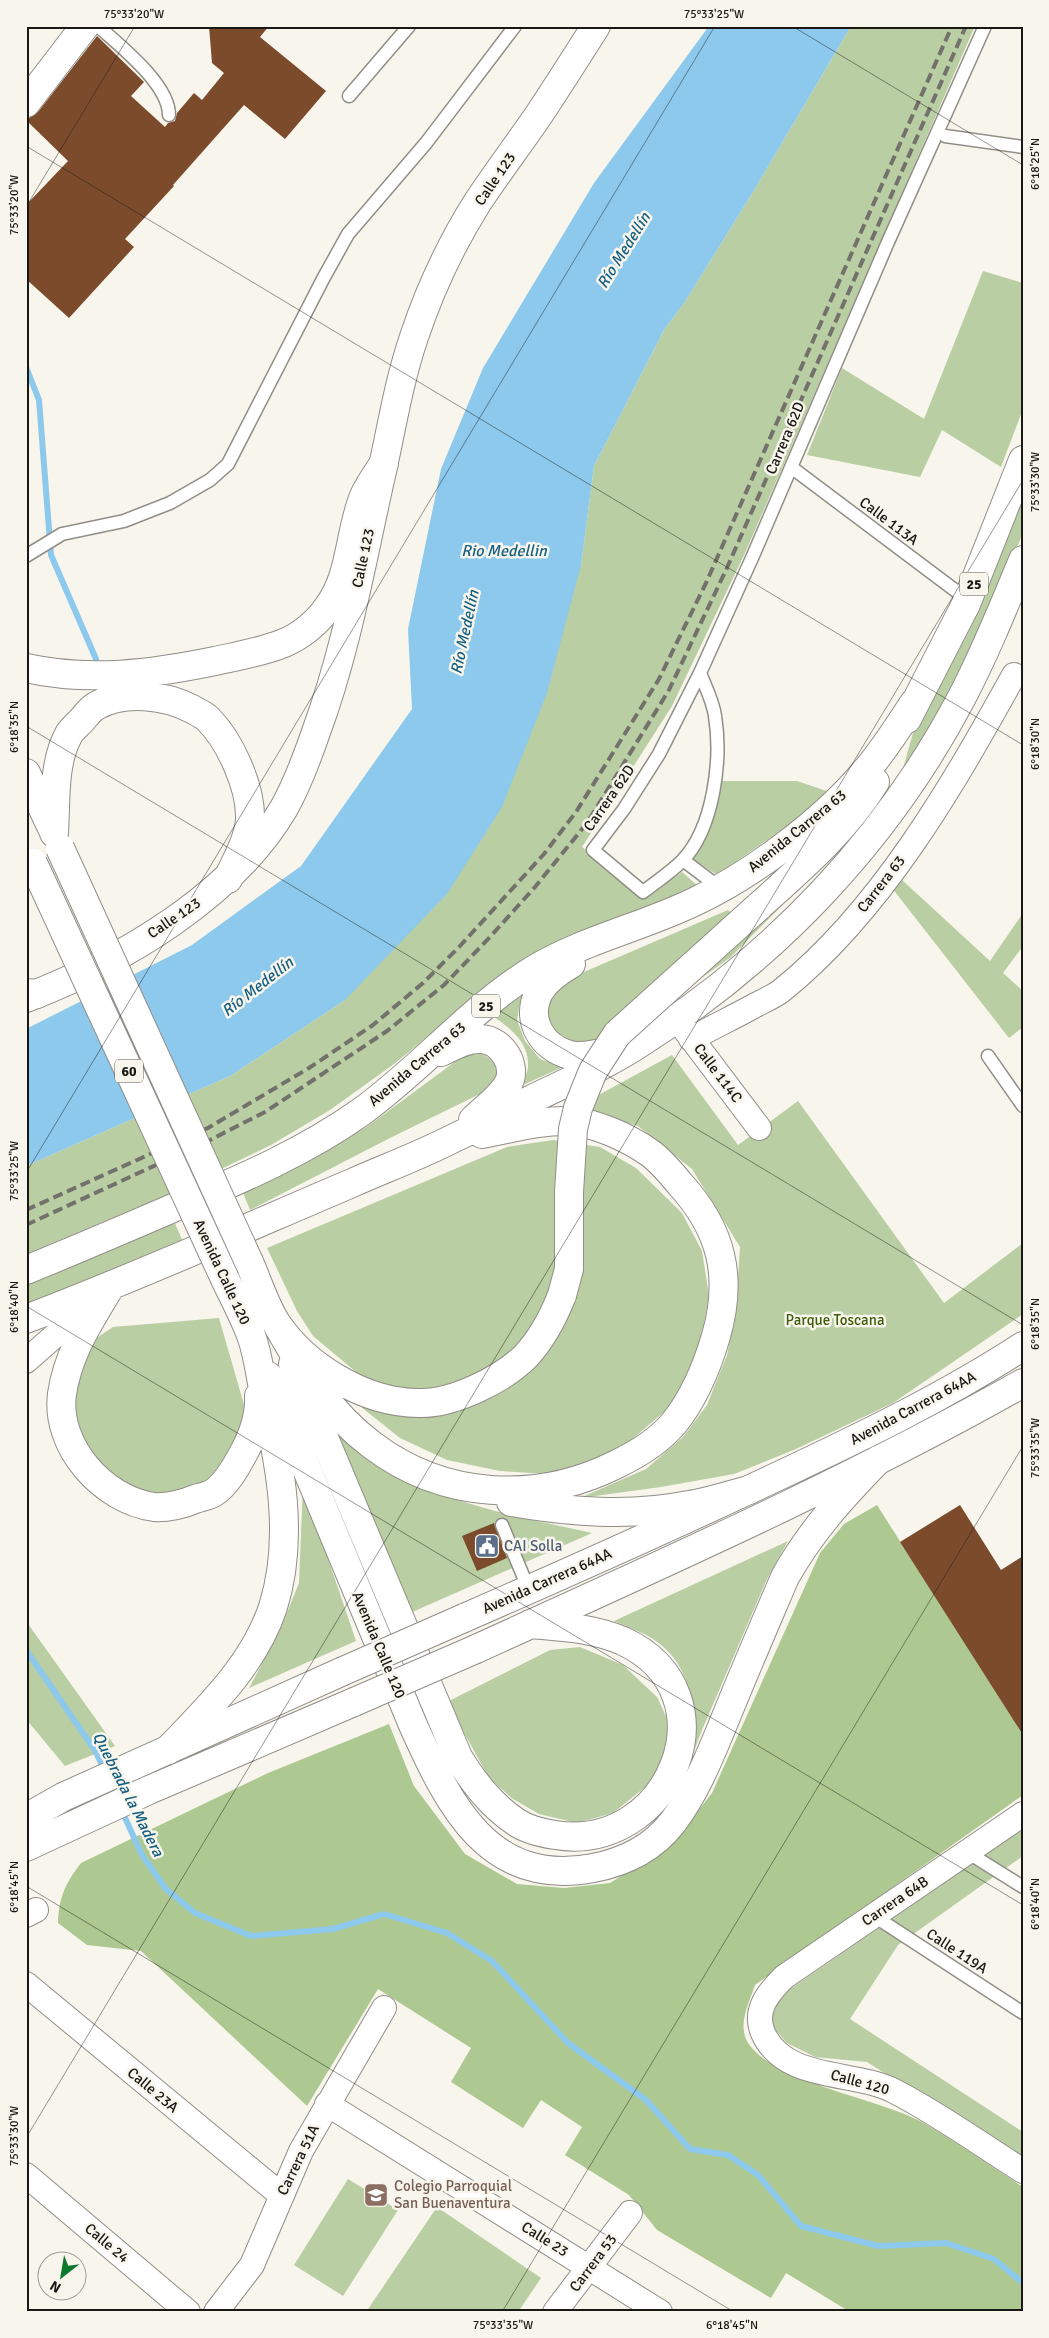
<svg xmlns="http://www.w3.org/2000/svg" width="1049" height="2338" viewBox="0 0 1049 2338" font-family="Signika,sans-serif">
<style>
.green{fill:#b9cea2}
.forest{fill:#aec891}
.water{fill:#8cc9ec}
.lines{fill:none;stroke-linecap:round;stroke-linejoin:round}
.stream{stroke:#8cc9ec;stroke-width:6}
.building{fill:#7b4b2b}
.lane-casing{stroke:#918e87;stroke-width:15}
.street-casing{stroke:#918e87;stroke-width:26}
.secondary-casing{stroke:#918e87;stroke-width:30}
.primary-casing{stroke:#918e87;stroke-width:30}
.highway-casing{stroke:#918e87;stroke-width:30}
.lane{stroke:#fff;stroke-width:12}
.street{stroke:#fff;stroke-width:24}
.secondary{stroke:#fff;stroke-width:28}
.primary{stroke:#fff;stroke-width:28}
.highway{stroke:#fff;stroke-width:28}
.rail{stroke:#73716c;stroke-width:4;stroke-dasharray:10 5;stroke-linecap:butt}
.primary-bridge-casing{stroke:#918e87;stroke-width:30;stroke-linecap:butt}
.highway-bridge-casing{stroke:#918e87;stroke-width:30;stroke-linecap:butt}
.primary-bridge{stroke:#fff;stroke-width:28}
.highway-bridge{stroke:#fff;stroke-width:28}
.ticks{fill:none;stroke:#191815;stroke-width:1;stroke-opacity:0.45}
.labels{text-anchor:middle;stroke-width:5;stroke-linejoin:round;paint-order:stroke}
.shield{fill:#f8f5ed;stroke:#5c5a56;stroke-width:1}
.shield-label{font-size:14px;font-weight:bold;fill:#191815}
.street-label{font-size:15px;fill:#191815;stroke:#f8f5ed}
.park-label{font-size:15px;fill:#405e0c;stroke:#f8f5ed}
.service-label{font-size:15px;fill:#4e5e75;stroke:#f8f5ed;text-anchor:start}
.education-label{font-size:15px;fill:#785e54;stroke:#f8f5ed;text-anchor:start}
.water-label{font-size:16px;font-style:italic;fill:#155f81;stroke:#f8f5ed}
.neatline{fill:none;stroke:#191815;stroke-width:2}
.ticks-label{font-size:12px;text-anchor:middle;fill:#191815}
</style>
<rect width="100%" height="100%" fill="#f8f5ed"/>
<path class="green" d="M851 26H975L745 553 672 706 582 847 646 898 682 872 698 886 484 991 394 1064 330 1110 271 1145 167 1195 26 1254V1166L230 1076 345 1000 581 565 594 466 664 330 686 300 753 192Z
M983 271 1023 283V409L1001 467 942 430 920 477 807 455 842 368 924 419Z
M1023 495V533L998 591 937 714 902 772 918 715Z
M719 781H797L827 791 793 822 717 875 693 859 714 815Z
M816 871 731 957 635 1025 596 1047H572L549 1029 547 997 577 975 728 910 750 927Z
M901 879 990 961 1023 913V946L1003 973 1023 991V1027L1009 1038 892 888Z
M522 992 517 1020 525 1041 540 1059 563 1067 523 1085C525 1078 529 1069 528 1062 527 1041 510 1028 494 1017Z
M482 1054 492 1060 497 1068 495 1080 488 1090 390 1138 250 1210 242 1190 319 1154 368 1126 456 1061 469 1055Z
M672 1055 738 1145 798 1101 944 1303 1023 1243V1314L893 1403 796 1449 734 1474 661 1487 580 1498 646 1469 683 1437 707 1405 727 1355 736 1308 740 1247 692 1169 638 1126 573 1109Z
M553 1140 600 1147 636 1168 682 1213 702 1251 709 1296 699 1352 671 1406 630 1441 587 1465 546 1474 500 1471 447 1460 400 1438 361 1407 415 1416 458 1412 497 1393 511 1359 445 1390 399 1389 362 1377 313 1336 297 1311 267 1248 507 1147Z
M174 1221 183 1242 26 1305V1284Z
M219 1318 249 1422C239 1438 219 1479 202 1486 143 1513 72 1462 73 1398 74 1383 84 1359 89 1343L113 1327Z
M326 1417C348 1435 375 1461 398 1474 458 1507 526 1518 592 1533L410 1613Z
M303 1485 356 1641 249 1688 280 1630 299 1583Z
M788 1541 767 1579 702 1730 680 1788C690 1735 707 1675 653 1639 642 1632 627 1627 614 1621Z
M26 1621 115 1746 65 1766 26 1719Z
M580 1647 623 1665 657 1697 670 1725 666 1756 649 1784 613 1813 577 1823 539 1814 513 1799 489 1778 447 1702 550 1650Z
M1023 1829V1856L898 1945 850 2019 1023 2132V2161L867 2062 815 2057 787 2043 772 2026 771 2009 790 1989Z
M348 2179 398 2210 343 2296 294 2265Z
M437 2207 541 2278 518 2312H366Z"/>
<path class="forest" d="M877 1505 1023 1735V1795L755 1985C749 2003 737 2025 748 2043 775 2083 874 2097 920 2121 955 2141 989 2165 1023 2187V2312H850L786 2273 771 2298 657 2230 629 2195 565 2155 582 2127 541 2100 523 2128 451 2082 471 2048 378 1989 307 2106 141 1951 87 1945 58 1923C59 1897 65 1884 81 1863L268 1773 389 1724 414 1786 465 1854 517 1884 564 1888 610 1883 671 1845 712 1793 820 1553 844 1524Z"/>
<path class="water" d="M709 26H851L753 192 686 300 664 330 594 466 581 565 547 693 502 807 447 894 345 1000 230 1076 26 1166V1029L192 945 301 866 412 709 408 629 441 469 483 368 594 183Z"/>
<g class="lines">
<path class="stream" d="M26 367 39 400 51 555 96 659
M26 1650 96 1752 105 1772
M121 1809 142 1855 166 1889 195 1913 251 1936 333 1929 384 1914 447 1933 492 1961 568 2043 646 2100 690 2149 728 2155 758 2175 801 2226 878 2246 946 2243 994 2259 1023 2283"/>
</g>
<path class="building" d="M209 26H269L260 37 326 91 285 139 244 105 173 185 174 186 125 239 134 247 69 318 26 279V205L68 161 26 120 38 112 97 36 144 82 131 96 165 127 168 123 175 121 177 113 194 93 202 100 224 73 212 63Z
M960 1505 1001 1570 1023 1556V1735L900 1542Z
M494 1523 507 1558 477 1571 462 1536Z"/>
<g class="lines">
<defs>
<path id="lane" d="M98 26C120 46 169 84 169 115
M349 96 409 26
M945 136 1023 147
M791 467 968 600
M26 556 62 534 124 521 170 503 210 480 228 464 323 279 348 234 426 143 515 26
M700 673C705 686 713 701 715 716 722 759 714 828 682 861 671 872 656 882 643 892L593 850 624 809 659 754 700 673 752 558 888 242 985 26
M683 860 720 888
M988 1056 1023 1106
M502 1525 529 1590
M967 1852 1023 1887
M874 1916 1023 2013"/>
<path id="street" d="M682 1026 759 1128
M691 1039C711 1028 732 1018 752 1007 761 1002 773 997 781 991 881 911 953 785 1014 675
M26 1361 100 1296
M1023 1814 784 1977C769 1992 753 2010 763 2033 785 2082 853 2070 894 2091 939 2114 980 2144 1023 2171
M26 1915 36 1910
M26 1984 281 2195
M327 2104 660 2312
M26 2175 188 2312
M216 2312 252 2265 301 2151 384 2008
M555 2312 630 2213"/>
<path id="secondary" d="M26 103 85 26
M26 998C120 962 232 897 284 808 297 785 307 758 316 732 346 651 361 565 380 480 391 432 398 384 414 337 429 292 452 243 477 203 497 173 518 145 538 116 558 86 577 56 596 26"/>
<path id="primary" d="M293 1364 458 1757C474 1783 491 1805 516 1822 526 1829 542 1833 555 1835 669 1854 737 1694 623 1641 593 1628 562 1627 530 1624
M268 1376 413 1725C449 1805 489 1888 593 1868 625 1862 653 1848 673 1822 697 1790 711 1753 726 1717 745 1670 765 1624 785 1577 810 1532 842 1497 878 1460
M464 1618C567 1573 670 1527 772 1479 857 1439 943 1398 1023 1346
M476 1649C660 1565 846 1483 1023 1383
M26 1818 63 1797 341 1672
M26 1847 149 1790 354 1702"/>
<path id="highway" d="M26 668C89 682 152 674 215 661 238 656 262 652 284 643 301 636 318 622 328 607 352 575 349 532 364 496 369 485 377 474 384 463
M907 719 966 604 1023 460
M26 773 52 828
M54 833C56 802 53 764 68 736 70 731 76 726 80 722 85 717 90 709 96 706 124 690 165 695 192 709 197 712 204 715 208 719 230 741 251 787 250 819 249 839 236 860 228 879
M758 907C800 869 845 831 875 782
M571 964C559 971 546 980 539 992 525 1020 542 1048 570 1055 585 1059 603 1052 617 1049
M26 993 37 994
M441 1052C454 1046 467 1038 481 1039 502 1040 518 1066 508 1084 500 1098 484 1109 473 1120
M249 1262C258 1282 265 1306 277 1324 292 1346 314 1365 336 1378 361 1393 389 1403 419 1403 453 1404 501 1380 525 1357 542 1339 553 1318 562 1295
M26 1270C78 1249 129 1227 180 1205 242 1179 306 1151 361 1112 422 1068 471 1008 535 969 584 940 642 927 694 902 752 875 822 822 864 773 883 752 898 727 914 703
M110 1287C89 1322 68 1353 62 1394 55 1446 103 1500 154 1507 167 1508 184 1504 195 1499 201 1497 208 1496 213 1493 226 1485 236 1467 243 1454 253 1436 260 1418 259 1396
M26 1319C137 1277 244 1229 352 1183 386 1168 421 1155 454 1138 480 1126 505 1112 530 1100 567 1082 605 1066 640 1043 775 957 887 840 962 697 985 653 1004 606 1023 560
M277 1324C303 1370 329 1413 372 1445 443 1499 536 1504 615 1465 636 1455 659 1441 674 1423 695 1397 707 1367 716 1336 733 1277 722 1230 680 1184 671 1173 661 1161 650 1153 627 1137 596 1123 569 1121 540 1120 510 1129 482 1134
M511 1502C570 1512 630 1517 689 1505 709 1502 729 1495 749 1490
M168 1750C208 1708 254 1665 273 1607 295 1538 280 1463 264 1393 260 1375 258 1355 252 1338 245 1318 234 1298 225 1279"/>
</defs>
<use href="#lane" class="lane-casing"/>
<use href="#street" class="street-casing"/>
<use href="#secondary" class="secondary-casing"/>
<use href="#primary" class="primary-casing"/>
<use href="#highway" class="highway-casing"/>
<use href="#lane" class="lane"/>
<use href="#street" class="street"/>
<use href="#secondary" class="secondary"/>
<use href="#primary" class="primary"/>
<use href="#highway" class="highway"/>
<path class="rail" d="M26 1210 208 1128 309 1068 373 1025 423 983 460 946 544 854 576 812 659 679 706 583 952 26
M26 1225 210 1140 265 1112 387 1031 444 985 490 937 535 887 587 823 669 690 726 570 966 26"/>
<defs>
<path id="primary-bridge" d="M341 1672 464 1618
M354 1702 476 1649"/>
<path id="highway-bridge" d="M60 848 249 1262
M33 863 225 1279
M562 1295 569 1269V1192L573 1129 578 1108 593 1071 617 1034 758 907"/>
</defs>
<use href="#primary-bridge" class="primary-bridge-casing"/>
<use href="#highway-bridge" class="highway-bridge-casing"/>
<use href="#primary-bridge" class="primary-bridge"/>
<use href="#highway-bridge" class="highway-bridge"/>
</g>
<path class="ticks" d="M792 26 1023 165M26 146 1023 745M26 207 135 26M26 726 1023 1325M26 1173 715 26M26 1306 1023 1905M26 1886 734 2312M26 2138 1023 480M502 2312 1023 1446"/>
<defs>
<symbol id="civic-square" viewBox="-11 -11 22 22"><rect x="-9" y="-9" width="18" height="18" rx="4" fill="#5c6f8a" stroke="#f8f5ed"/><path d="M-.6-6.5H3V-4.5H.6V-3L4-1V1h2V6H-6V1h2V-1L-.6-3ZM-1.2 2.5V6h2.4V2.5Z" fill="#fff"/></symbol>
<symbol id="school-square" viewBox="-11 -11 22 22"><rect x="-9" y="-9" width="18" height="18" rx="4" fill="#8d6e63" stroke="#f8f5ed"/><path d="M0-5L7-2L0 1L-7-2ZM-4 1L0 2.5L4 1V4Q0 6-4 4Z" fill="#fff"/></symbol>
</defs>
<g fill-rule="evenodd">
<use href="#civic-square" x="473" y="1532" width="28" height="28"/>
<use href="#school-square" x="362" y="2181" width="28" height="28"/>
</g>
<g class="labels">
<g class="shield">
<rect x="960" y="572.5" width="28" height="23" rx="4"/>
<rect x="472" y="994.5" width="28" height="23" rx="4"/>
<rect x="115" y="1059.5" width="28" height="23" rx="4"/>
</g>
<g class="shield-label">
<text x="974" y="589">25</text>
<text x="486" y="1011">25</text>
<text x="129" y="1076">60</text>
</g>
<g class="street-label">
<text transform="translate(495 179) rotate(-56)" y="5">Calle 123</text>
<text transform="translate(785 438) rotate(-67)" y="5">Carrera 62D</text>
<text transform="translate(889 521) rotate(37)" y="5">Calle 113A</text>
<text transform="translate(363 558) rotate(-78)" y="5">Calle 123</text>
<text transform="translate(609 798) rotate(-55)" y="5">Carrera 62D</text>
<text transform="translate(797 831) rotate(-39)" y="5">Avenida Carrera 63</text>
<text transform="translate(881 884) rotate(-52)" y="5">Carrera 63</text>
<text transform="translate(174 918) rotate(-34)" y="5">Calle 123</text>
<text transform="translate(417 1064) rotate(-40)" y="5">Avenida Carrera 63</text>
<text transform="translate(718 1073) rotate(53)" y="5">Calle 114C</text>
<text transform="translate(222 1272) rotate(65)" y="5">Avenida Calle 120</text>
<text transform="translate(913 1408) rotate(-28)" y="5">Avenida Carrera 64AA</text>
<text transform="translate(547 1581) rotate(-24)" y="5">Avenida Carrera 64AA</text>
<text transform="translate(379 1645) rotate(67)" y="5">Avenida Calle 120</text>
<text transform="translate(895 1901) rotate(-34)" y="5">Carrera 64B</text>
<text transform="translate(957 1951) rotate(33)" y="5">Calle 119A</text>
<text transform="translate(860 2082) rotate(15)" y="5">Calle 120</text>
<text transform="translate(153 2090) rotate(40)" y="5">Calle 23A</text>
<text transform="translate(298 2160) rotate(-64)" y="5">Carrera 51A</text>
<text transform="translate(545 2239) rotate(32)" y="5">Calle 23</text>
<text transform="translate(107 2243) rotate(40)" y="5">Calle 24</text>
<text transform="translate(593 2263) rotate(-53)" y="5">Carrera 53</text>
</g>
<g class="park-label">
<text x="835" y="1325">Parque Toscana</text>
</g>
<g class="service-label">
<text x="504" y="1551">CAI Solla</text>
</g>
<g class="education-label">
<text x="394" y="2191">Colegio Parroquial<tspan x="394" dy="17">San Buenaventura</tspan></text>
</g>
<g class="water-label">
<text transform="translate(623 250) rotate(-58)" y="6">Río Medellín</text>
<text x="504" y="556">Rio Medellin</text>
<text transform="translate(464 632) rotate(-78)" y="6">Río Medellín</text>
<text transform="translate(257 986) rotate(-38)" y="6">Río Medellín</text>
<text transform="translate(129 1794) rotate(63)" y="6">Quebrada la Madera</text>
</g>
</g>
<rect width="1049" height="2338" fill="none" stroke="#f8f5ed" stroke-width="55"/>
<g transform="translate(62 2276) rotate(211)"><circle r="24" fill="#f8f5ed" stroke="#9f9d97"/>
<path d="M0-4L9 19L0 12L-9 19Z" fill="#0b792e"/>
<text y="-8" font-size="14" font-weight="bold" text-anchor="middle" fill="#191815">N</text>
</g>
<rect x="28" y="28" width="994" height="2282" class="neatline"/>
<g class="ticks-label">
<text x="134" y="18">75°33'20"W</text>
<text x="714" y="18">75°33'25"W</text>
<text transform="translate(1035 164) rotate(-90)" y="4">6°18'25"N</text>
<text transform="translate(14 205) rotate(-90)" y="4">75°33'20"W</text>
<text transform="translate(1035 482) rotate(-90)" y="4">75°33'30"W</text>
<text transform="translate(14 727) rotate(-90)" y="4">6°18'35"N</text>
<text transform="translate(1035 744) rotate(-90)" y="4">6°18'30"N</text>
<text transform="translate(14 1171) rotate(-90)" y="4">75°33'25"W</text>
<text transform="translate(14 1307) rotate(-90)" y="4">6°18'40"N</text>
<text transform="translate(1035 1324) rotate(-90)" y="4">6°18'35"N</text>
<text transform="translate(1035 1448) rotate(-90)" y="4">75°33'35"W</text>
<text transform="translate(14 1887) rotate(-90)" y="4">6°18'45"N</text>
<text transform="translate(1035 1904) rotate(-90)" y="4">6°18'40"N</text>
<text transform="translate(14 2136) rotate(-90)" y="4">75°33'30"W</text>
<text x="503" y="2329">75°33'35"W</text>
<text x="732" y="2329">6°18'45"N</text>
</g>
</svg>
